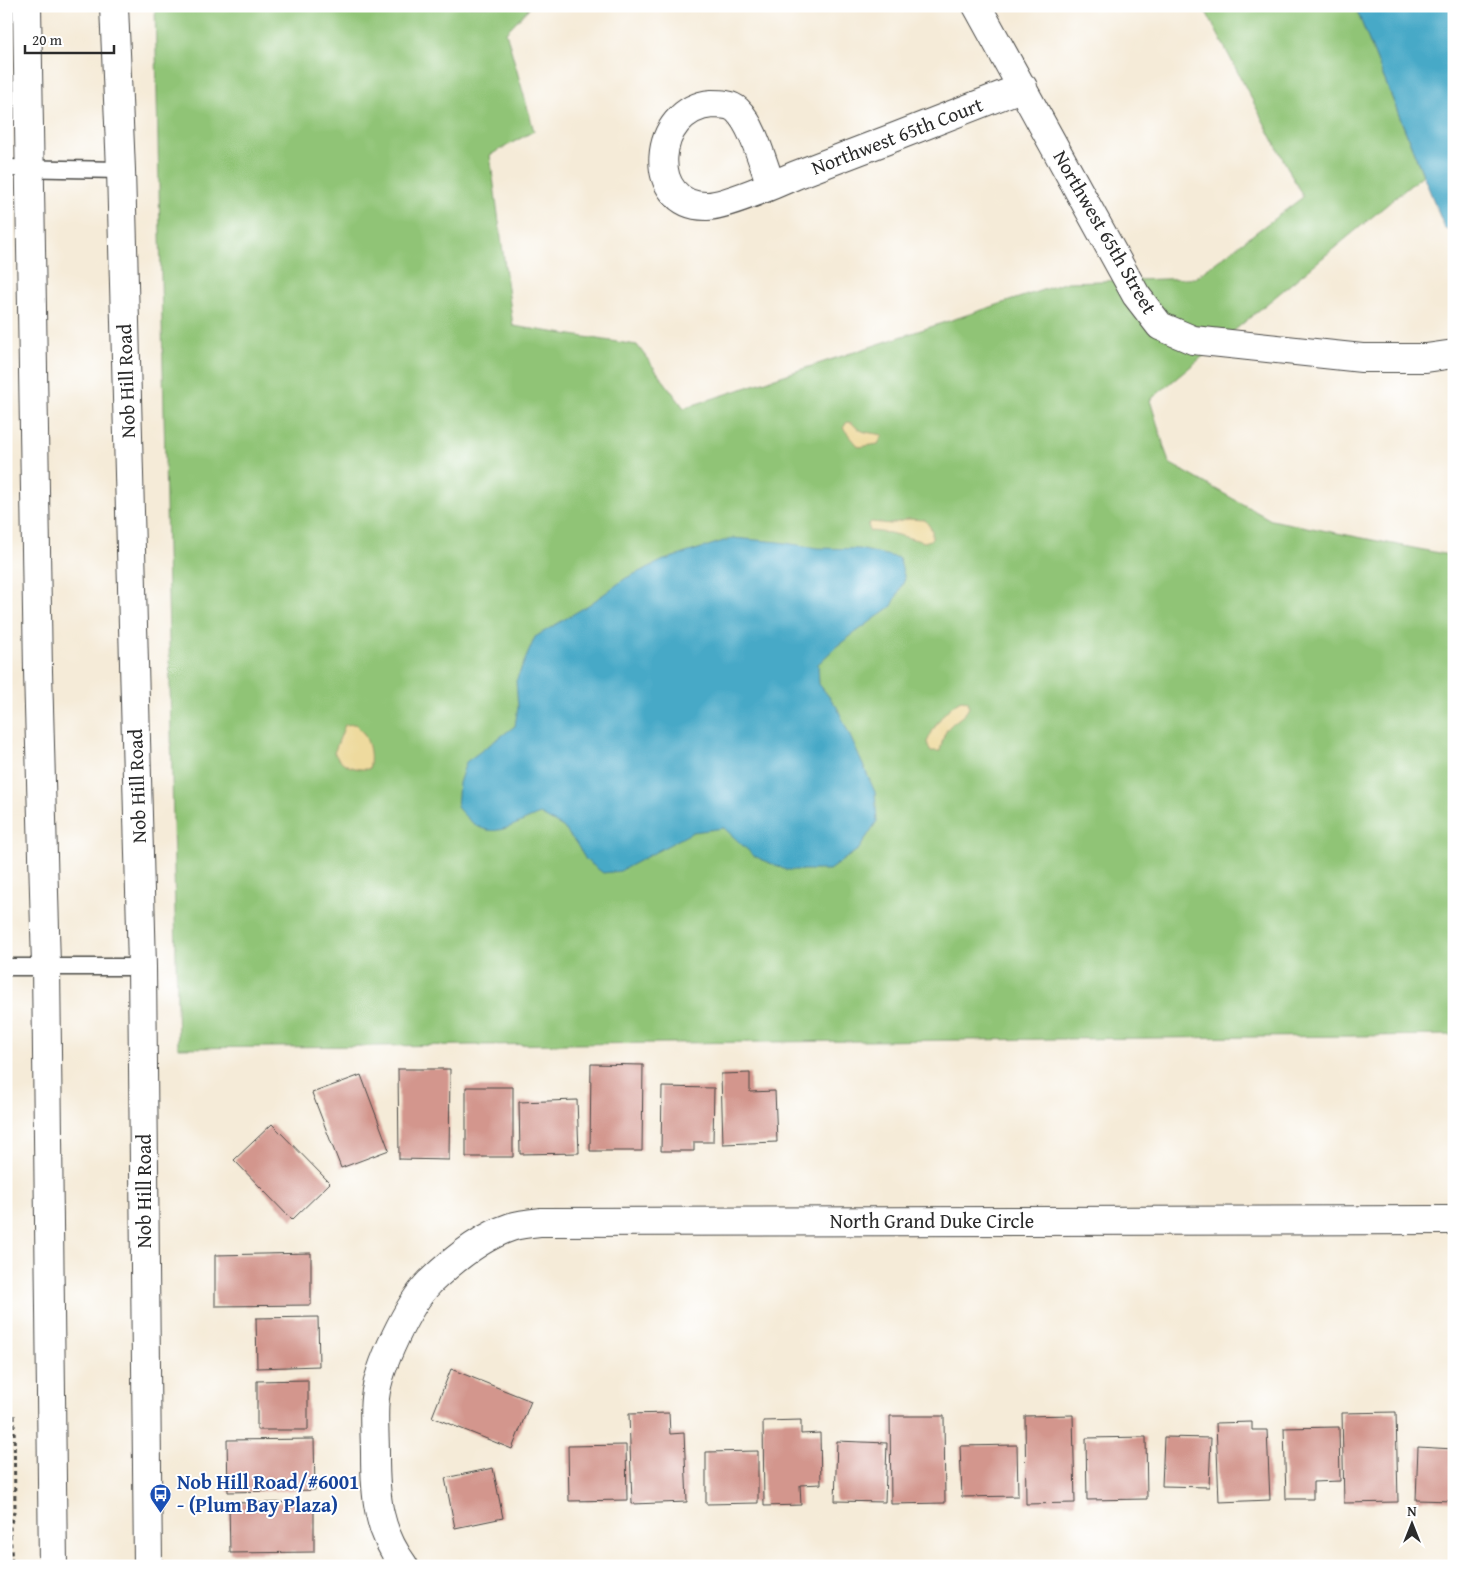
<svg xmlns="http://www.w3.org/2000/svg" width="1460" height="1572" viewBox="0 0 1460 1572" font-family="'Gentium Book Plus',serif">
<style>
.green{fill:#90c476;stroke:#5e7850}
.sand{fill:#eeda9e;stroke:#8c8264}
.water{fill:#47a9c7;stroke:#396a79}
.building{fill:#d3968d}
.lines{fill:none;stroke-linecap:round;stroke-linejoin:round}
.service-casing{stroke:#494845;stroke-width:19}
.minor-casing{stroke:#494845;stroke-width:30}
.secondary-casing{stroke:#494845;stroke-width:30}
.path{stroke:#494845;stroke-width:3;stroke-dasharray:4 4;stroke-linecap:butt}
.service{stroke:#fff;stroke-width:16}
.minor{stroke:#fff;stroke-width:28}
.secondary{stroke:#fff;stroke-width:28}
.labels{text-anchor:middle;stroke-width:4;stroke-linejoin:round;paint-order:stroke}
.street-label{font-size:20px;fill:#2b2b2b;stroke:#fff}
.transit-label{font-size:20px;font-weight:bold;fill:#164399;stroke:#fff;text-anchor:start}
</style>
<rect width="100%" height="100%" fill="#fff"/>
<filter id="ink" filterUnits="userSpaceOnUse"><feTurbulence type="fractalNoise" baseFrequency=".02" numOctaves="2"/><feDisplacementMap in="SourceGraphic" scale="10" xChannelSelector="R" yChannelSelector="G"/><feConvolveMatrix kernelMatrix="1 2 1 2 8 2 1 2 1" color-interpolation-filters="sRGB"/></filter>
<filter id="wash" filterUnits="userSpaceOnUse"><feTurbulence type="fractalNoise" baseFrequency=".0096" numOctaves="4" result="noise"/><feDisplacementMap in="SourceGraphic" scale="20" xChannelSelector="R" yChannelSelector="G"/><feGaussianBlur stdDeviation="1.12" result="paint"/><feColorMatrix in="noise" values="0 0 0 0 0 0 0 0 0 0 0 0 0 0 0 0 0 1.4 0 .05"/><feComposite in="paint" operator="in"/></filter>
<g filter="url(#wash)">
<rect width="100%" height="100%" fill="#f5ebd8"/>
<path class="green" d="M155 6H531L506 32 534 131 490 155 513 326 637 345 684 408 1067 282 1195 278 1303 197 1203 6H1355L1423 175 1150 400 1169 463 1271 520 1454 556V1035L178 1048Z"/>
<path class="sand" d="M847 422 852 423C861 434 869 432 883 435L878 444 859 447 843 428Z
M908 519 925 520 932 530V539L925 542 890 533 870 531 868 525 871 522 891 524Z
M961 700 968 701 969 707C965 717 956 719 949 727 943 734 942 743 940 751H930L927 742C935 725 944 709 961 700Z
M355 724C368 735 373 752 369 769 354 770 343 766 334 753L345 725Z"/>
<path class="water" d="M1355 6H1454V229H1445Z
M733 538 779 542 817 548 859 549 899 558 905 579 892 606 837 646 818 664 819 684 837 707 875 792 877 821 859 849 829 870H786L754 856 724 828 693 832 620 871 603 873 586 860 576 843 563 827 540 814C502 829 488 845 457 807L459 783 466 762 515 726 518 707 516 681 535 637 590 604 626 578 664 560Z"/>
<g id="blocks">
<path class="building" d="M591 1064 643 1065 642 1151H590Z
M398 1069H450L449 1160 399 1159Z
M750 1073V1092L775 1091 777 1142 723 1144 721 1074Z
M361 1075 389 1150 341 1168 312 1093Z
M466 1087H513V1157H466Z
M662 1087 714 1088 713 1142H694V1151H661Z
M577 1100 579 1153 520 1154 519 1102Z
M272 1124 330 1183 292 1220 234 1160Z
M311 1253V1305L215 1306V1255Z
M318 1317 319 1366 257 1368 256 1318Z
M451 1369 531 1401 512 1449 432 1417Z
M308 1380V1430H257V1381Z
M1396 1412 1398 1502 1344 1503 1342 1413Z
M669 1413 670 1434 684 1433 687 1502 632 1504 629 1414Z
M1073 1415 1075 1503 1026 1504 1025 1416Z
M890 1416H944L945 1503 891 1504Z
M801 1420V1434L820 1433 821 1484 800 1485 801 1505 764 1506 763 1421Z
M1252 1422V1430H1267L1270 1500 1219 1502 1216 1423Z
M1339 1427 1340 1481 1313 1482V1499H1286L1284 1428Z
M1146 1437 1147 1499 1087 1500 1086 1438Z
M1164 1437 1211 1438 1209 1487 1162 1486Z
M314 1439 315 1490 228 1492 227 1440Z
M837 1441 887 1443 885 1502 835 1501Z
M626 1445 627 1500 569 1501 568 1446Z
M1017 1445 1018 1496 962 1497 960 1446Z
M1418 1447 1454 1449V1501L1416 1500Z
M758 1451V1503L706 1504V1452Z
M493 1468 503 1518 455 1528 445 1478Z
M314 1502V1552L230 1553 229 1503Z
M322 1563V1566H275V1564Z"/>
</g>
</g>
<g filter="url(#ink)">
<use href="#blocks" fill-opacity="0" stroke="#494845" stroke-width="1"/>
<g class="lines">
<defs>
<path id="service" d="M6 168 121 170
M6 967H142"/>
<path id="minor" d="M977 6 1136 295 1160 326 1193 340 1362 358H1426L1454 354
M771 185C763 164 753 125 737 110 731 104 720 104 712 104 651 109 645 207 707 206 724 206 778 183 796 175 872 146 947 117 1023 87
M404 1566C378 1531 375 1497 375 1455 375 1436 373 1416 375 1398 378 1367 408 1304 430 1282 453 1260 481 1237 511 1227 520 1224 531 1223 541 1222L1454 1220"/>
<path id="secondary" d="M27 6 38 671 46 966 53 1566
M114 6 121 170 142 967 148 1566"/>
</defs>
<use href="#service" class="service-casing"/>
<use href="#minor" class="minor-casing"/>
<use href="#secondary" class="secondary-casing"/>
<path class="path" d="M6 1415H14L15 1508 10 1527 12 1566"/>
<use href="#service" class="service"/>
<use href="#minor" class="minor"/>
<use href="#secondary" class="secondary"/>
</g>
</g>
<defs>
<symbol id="bus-pin" viewBox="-11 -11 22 30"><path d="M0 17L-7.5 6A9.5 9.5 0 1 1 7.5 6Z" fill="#1a4fb4" stroke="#fff"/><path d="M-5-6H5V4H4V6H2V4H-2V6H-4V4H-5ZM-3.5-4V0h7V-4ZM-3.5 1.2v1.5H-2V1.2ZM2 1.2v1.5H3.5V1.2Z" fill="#fff"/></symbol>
</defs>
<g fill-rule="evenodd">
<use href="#bus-pin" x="148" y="1482" width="25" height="34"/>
</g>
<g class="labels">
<g class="street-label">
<text transform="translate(897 136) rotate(-21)" y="7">Northwest 65th Court</text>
<text transform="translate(1105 232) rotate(60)" y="7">Northwest 65th Street</text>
<text transform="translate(126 381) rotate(-92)" y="7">Nob Hill Road</text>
<text transform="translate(137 786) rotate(-92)" y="7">Nob Hill Road</text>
<text transform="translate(144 1191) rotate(-90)" y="7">Nob Hill Road</text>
<text x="932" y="1228">North Grand Duke Circle</text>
</g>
<g class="transit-label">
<text x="177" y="1489">Nob Hill Road/#6001<tspan x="177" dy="23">- (Plum Bay Plaza)</tspan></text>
</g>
</g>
<rect width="1460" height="1572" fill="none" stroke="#fff" stroke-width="25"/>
<g transform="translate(1412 1524)" stroke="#ffffff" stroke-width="4" paint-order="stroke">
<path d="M0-4L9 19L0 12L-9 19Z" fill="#2b2b2b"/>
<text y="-8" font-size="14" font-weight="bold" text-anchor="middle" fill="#2b2b2b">N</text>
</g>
<path d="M25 45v8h89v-8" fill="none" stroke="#2b2b2b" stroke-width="2.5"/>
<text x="32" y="45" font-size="15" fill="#2b2b2b" stroke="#ffffff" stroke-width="4" paint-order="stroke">20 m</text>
</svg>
